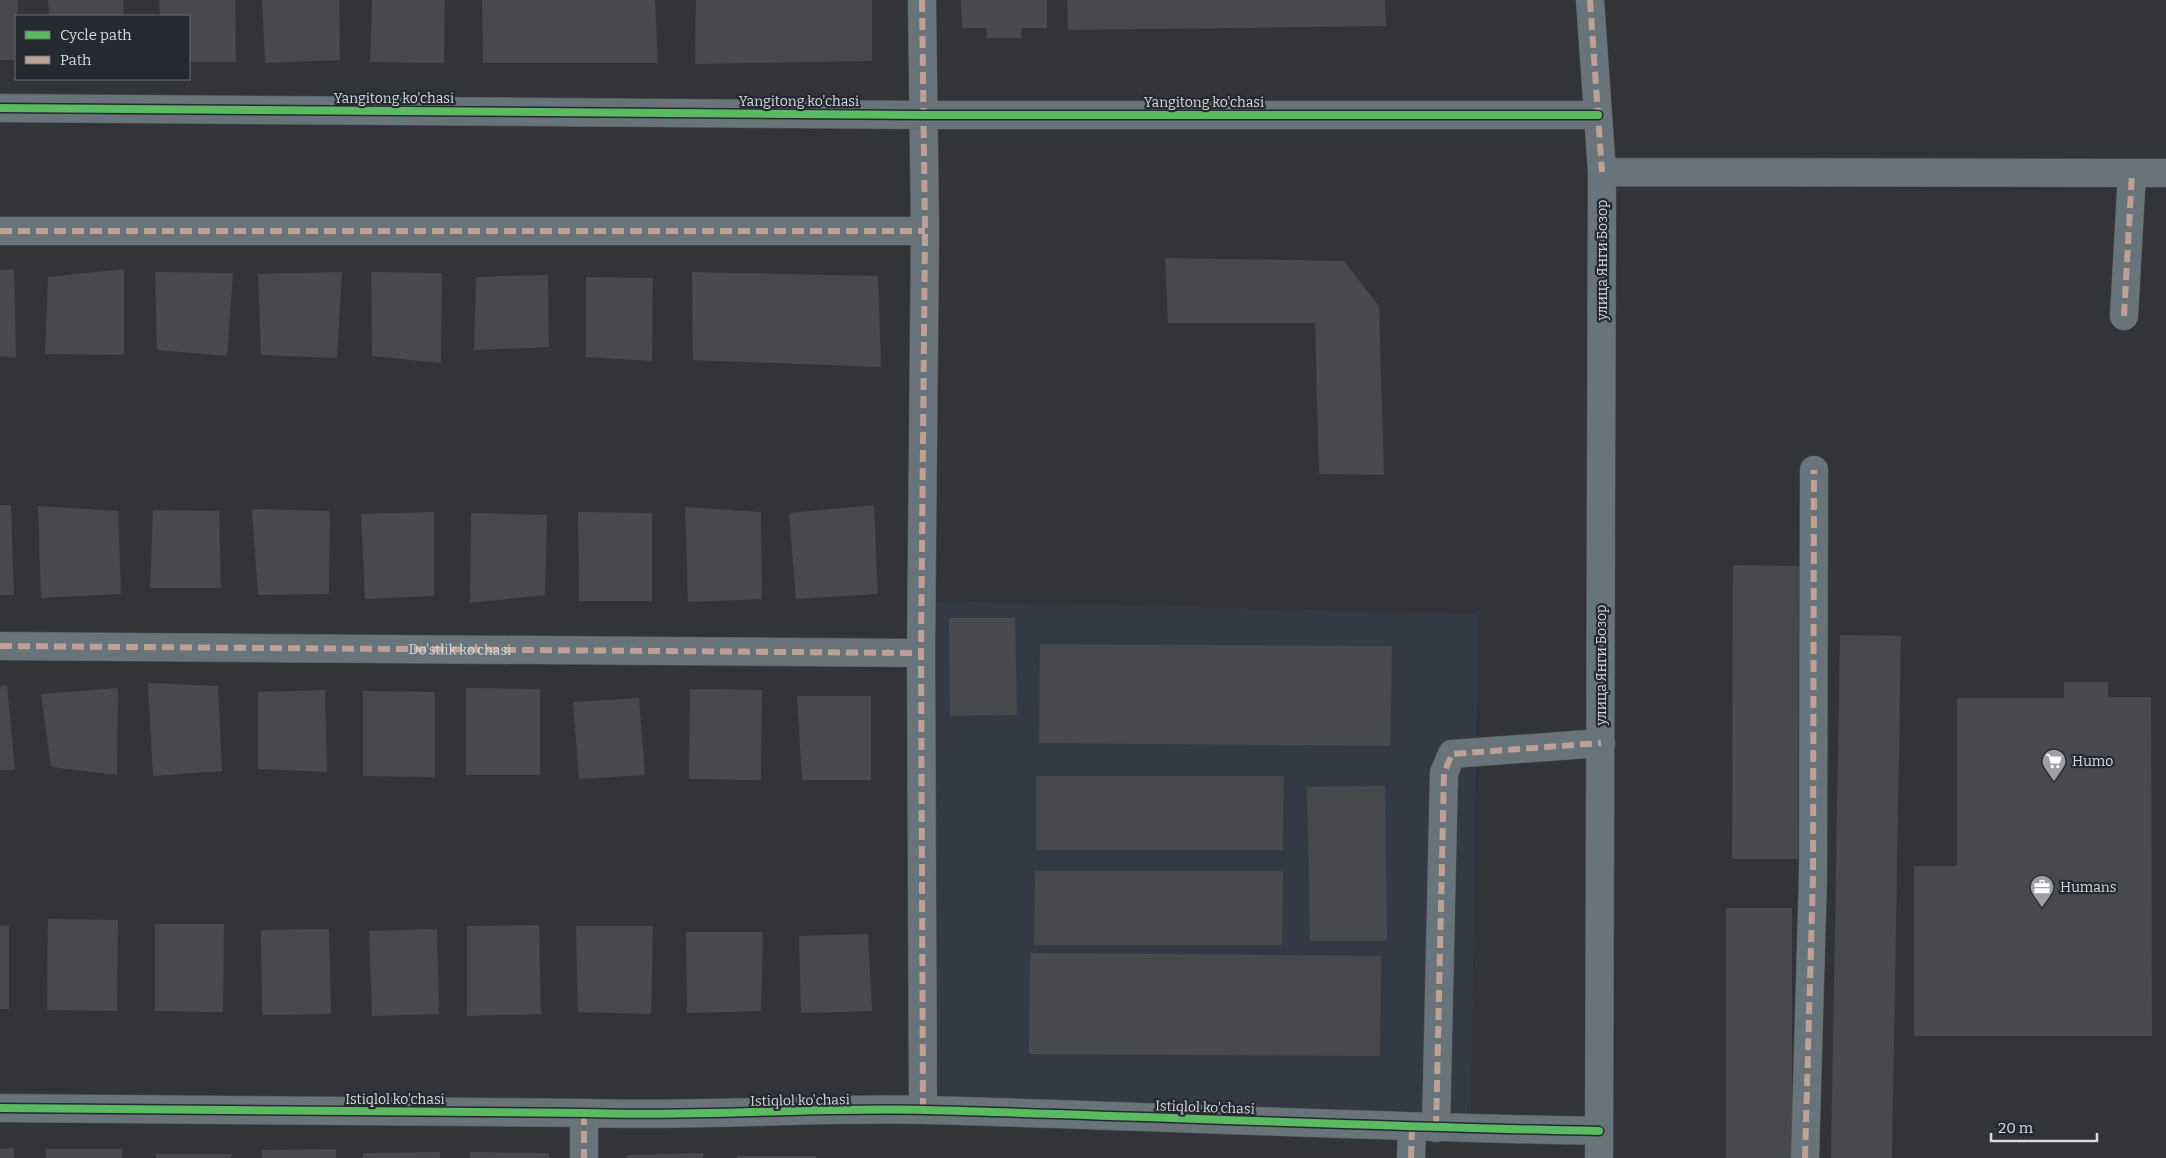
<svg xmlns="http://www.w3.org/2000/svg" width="2166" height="1158" viewBox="0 0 2166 1158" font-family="Bitter,serif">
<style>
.built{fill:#343a45}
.building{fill:#48494c}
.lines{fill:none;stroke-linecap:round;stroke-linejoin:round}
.minor-casing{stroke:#515254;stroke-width:29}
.minor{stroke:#687479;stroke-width:28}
.quiet{stroke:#bda197;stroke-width:6;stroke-dasharray:12 6;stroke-linecap:butt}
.cycleway-casing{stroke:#252930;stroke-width:11}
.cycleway{stroke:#5cba63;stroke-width:8}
.labels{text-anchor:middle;stroke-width:4.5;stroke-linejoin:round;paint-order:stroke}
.street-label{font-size:14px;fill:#d7d9de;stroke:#252930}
.poi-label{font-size:14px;fill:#d7d9de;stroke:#252930;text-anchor:start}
</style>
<rect width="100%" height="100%" fill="#323437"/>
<path class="built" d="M934 601 1478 614 1471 1113 933 1096Z"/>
<path class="building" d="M0 0H18L16 60H0Z
M48 0H123L124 16H49Z
M159 0H235L236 62H189V16H160Z
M262 0H339L340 60 265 63Z
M372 0H445L444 63 370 62Z
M482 0H655L658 63H483Z
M696 0H872V61L695 64Z
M961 0H1047V28H1021V38H987V28H962Z
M1067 0H1385L1386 26 1068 30Z
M1165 258 1344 261 1379 306 1384 475 1319 474 1315 323H1168Z
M14 269 16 358 0 356V270Z
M124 269V355L45 354 48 277Z
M155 272 233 273 227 356 157 350Z
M342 272 337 358 261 355 258 274Z
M371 272 442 273 441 363 372 356Z
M692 272 878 276 881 367 693 360Z
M548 275 549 347 474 350 476 277Z
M586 277 653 278 652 361 586 357Z
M0 505H11L14 595H0Z
M874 505 878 594 796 599 789 513Z
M38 506 118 511 121 594 41 598Z
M685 507 761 512 762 599 688 602Z
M252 509 330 511 329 594 258 595Z
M153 510 219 511 221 588H150Z
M434 512V596L365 599 361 514Z
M578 512 652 513V601H579Z
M471 513 547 515 545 595 470 603Z
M1733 565 1799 566 1798 859H1732Z
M949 618H1015L1017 715 950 716Z
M1840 635 1901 636 1892 1158H1831Z
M1040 644 1392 646 1390 746 1039 743Z
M2064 682H2108V697H2151L2152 1036H1914V866H1957V698H2064Z
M148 683 218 686 222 771 153 776Z
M7 685 15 770H0V686Z
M118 688 117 775 51 767 41 694Z
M466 688 540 689V775H466Z
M690 689 762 690 761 780 689 779Z
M325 690 327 772 258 769V692Z
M363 691 435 692V777L363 776Z
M797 696H871V780H802Z
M639 698 645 775 579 779 573 702Z
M1036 776H1284L1283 850H1036Z
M1385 786 1387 941H1310L1307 787Z
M1035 871H1283L1282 945H1034Z
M1726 908H1792V1158H1726Z
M48 919 118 920 117 1011 47 1010Z
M155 924H224L223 1012 155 1011Z
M9 925V1009H0V926Z
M539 925 541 1014 467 1016V926Z
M576 926H653L651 1014 578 1012Z
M329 929 331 1014 262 1015 261 930Z
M437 929 439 1014 372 1016 369 931Z
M686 932H763L761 1011 687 1013Z
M868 934 872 1011 801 1013 799 936Z
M1030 953 1381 956 1380 1056 1029 1054Z
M14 1148V1158H0V1149Z
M46 1149H122V1158H46Z
M336 1149V1158H262V1150Z
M440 1152V1158H363V1153Z
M470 1152 549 1153V1158H470Z
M703 1153V1158H627V1155Z
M156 1154H231V1158H156Z
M737 1156H816V1158H737Z"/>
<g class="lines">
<defs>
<path id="minor" d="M922 0 925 231 921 653 923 1110
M1590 0 1602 172 1599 1158
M0 108 925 115H1598
M1602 172 2166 173
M0 231H925
M2124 316 2132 173
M0 646 921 653
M0 1108 584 1113C698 1117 812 1107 926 1110 1150 1116 1375 1127 1599 1131
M584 1113V1158
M1436 1128 1444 773 1452 754 1601 743
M1411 1158 1412 1127
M1805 1158 1813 876 1814 470"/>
</defs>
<use href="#minor" class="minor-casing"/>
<use href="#minor" class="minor"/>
<g class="quiet">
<path d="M922 0 925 231 921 653 923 1110"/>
<path d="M1590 0 1602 172"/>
<path d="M0 231H925"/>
<path d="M2124 316 2132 173"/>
<path id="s1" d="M0 646 921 653"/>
<path d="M584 1113V1158"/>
<path d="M1436 1128 1444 773 1452 754 1601 743"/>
<path d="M1411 1158 1412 1127"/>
<path d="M1805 1158 1813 876 1814 470"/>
</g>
<defs>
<path id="cycleway" d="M0 108 925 115H1598
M0 1108 584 1113C698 1117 812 1107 926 1110 1150 1116 1375 1127 1599 1131"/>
</defs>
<use href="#cycleway" class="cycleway-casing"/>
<use href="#cycleway" class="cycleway"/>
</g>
<defs>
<symbol id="supermarket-pin" viewBox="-11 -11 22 30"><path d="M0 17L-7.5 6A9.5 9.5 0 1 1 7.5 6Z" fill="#9d9fa4" stroke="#252930"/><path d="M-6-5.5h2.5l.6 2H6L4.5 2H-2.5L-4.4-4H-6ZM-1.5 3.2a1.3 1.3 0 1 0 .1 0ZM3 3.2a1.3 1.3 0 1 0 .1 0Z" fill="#fff"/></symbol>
<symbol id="office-pin" viewBox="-11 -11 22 30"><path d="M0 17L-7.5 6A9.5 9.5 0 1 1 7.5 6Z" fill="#9d9fa4" stroke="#252930"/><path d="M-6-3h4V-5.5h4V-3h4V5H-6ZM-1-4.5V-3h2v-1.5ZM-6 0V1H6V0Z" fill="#fff"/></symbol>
</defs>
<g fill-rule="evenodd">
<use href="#supermarket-pin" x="2040" y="747" width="28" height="38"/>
<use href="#office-pin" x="2028" y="873" width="28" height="38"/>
</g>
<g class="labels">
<g class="street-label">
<text x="394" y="103">Yangitong ko'chasi</text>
<text x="799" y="106">Yangitong ko'chasi</text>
<text x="1204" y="107">Yangitong ko'chasi</text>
<text transform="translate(1602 260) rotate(-90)" y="5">улица Янги Бозор</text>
<text dy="5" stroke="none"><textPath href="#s1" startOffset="460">Do'stlik ko'chasi</textPath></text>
<text transform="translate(1601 665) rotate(-90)" y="5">улица Янги Бозор</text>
<text x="395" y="1104">Istiqlol ko'chasi</text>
<text transform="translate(800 1100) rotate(-1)" y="5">Istiqlol ko'chasi</text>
<text transform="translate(1205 1107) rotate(2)" y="5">Istiqlol ko'chasi</text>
</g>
<g class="poi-label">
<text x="2072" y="766">Humo</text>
<text x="2060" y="892">Humans</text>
</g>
</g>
<rect x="15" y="15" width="175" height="65" fill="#252930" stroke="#6c6f76"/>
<rect x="25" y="31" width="25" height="8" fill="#5cba63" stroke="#6c6f76"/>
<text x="60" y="40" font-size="15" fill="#d7d9de">Cycle path</text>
<rect x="25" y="56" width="25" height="8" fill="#bda197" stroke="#6c6f76"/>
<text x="60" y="65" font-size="15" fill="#d7d9de">Path</text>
<path d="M1991 1133v8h106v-8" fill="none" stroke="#d7d9de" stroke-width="2.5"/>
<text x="1998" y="1133" font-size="15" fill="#d7d9de" stroke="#252930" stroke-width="4" paint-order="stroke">20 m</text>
</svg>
